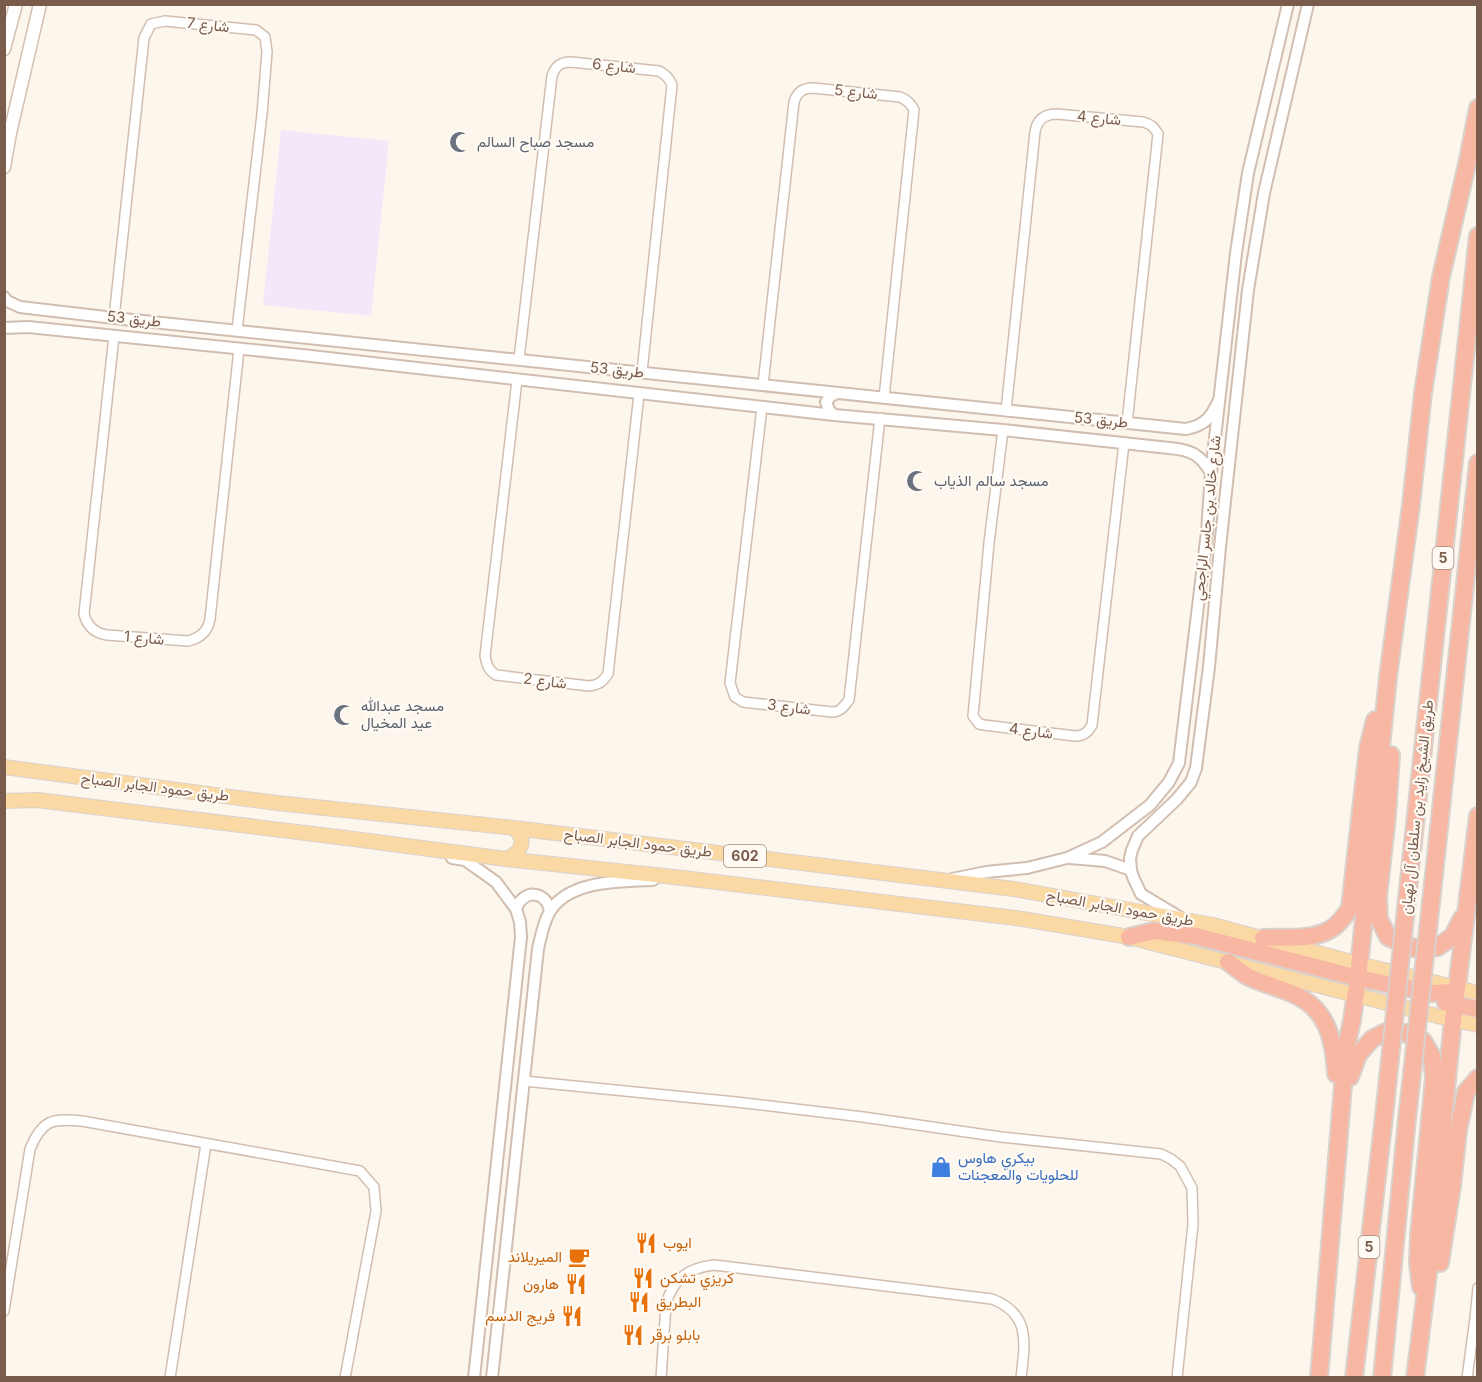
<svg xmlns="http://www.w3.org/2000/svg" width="1482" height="1382" viewBox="0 0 1482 1382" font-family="Inter,Vazirmatn,sans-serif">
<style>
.education{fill:#f3e8fa}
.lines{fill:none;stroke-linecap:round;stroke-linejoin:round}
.minor-casing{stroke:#d1beb0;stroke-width:12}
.tertiary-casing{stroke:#d1beb0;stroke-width:14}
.secondary-casing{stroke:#d6c0b0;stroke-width:15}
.primary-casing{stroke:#dad1cd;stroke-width:16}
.motorway-casing{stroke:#dad1cd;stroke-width:20}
.minor{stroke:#fff;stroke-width:9}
.tertiary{stroke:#fff;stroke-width:10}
.secondary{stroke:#fff;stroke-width:12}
.primary{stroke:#fbd9a5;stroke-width:14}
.motorway{stroke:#f7b7a3;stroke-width:16}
.motorway-bridge-casing{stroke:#dad1cd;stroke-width:20;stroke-linecap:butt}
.motorway-bridge{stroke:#f7b7a3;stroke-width:16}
.labels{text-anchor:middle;stroke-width:4.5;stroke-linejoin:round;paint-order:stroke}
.shield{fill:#fffaf3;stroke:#a28b7f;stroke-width:1.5}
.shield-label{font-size:14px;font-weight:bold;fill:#7a5c4d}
.street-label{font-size:15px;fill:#7a5c4d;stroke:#fffaf3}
.worship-label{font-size:15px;fill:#5b616d;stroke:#fffaf3;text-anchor:start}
.shop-label{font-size:15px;fill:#366cbe;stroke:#fffaf3;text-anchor:start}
.food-label{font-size:15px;fill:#c56008;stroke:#fffaf3;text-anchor:start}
</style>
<rect width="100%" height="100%" fill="#fdf6ec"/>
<path class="education" d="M281 130 389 141 371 316 263 305Z"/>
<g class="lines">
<defs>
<path id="minor" d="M114 318 144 38 151 24 165 21 256 30 265 37 267 52 262 114 237 330
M114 336 84 614C87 626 94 633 107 635L188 641C201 638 208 631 210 619L239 349
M519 359 552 76C555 66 561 62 571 62L659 71C666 75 669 78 672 85L642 372
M517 380 485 656C487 665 488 670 496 675L589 686C599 685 602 682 608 674L639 394
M763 385 794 102C797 92 803 88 813 88L900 97C907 100 911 103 914 110L884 398
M762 407 730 683 735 697 743 702 832 712C841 712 844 706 849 700L880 418
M1006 411 1035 132C1037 120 1044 114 1057 114L1143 122C1151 124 1154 127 1158 134L1127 423
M1003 430 989 543 973 716 979 724 984 725 1075 736C1084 736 1088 732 1092 725L1124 443
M524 1081 736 1102 863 1117 1001 1137 1161 1154 1171 1159 1180 1166 1192 1188 1193 1224 1177 1378
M4 1311 30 1149C42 1120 52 1118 82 1121L360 1171 374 1187 376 1211 345 1378
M170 1378 206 1144
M661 1378 666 1304C673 1279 688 1268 714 1265L992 1299C1031 1314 1025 1343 1021 1378
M1467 1378 1475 1318 1478 1288"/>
<path id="tertiary" d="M4 297 7 301 20 307 114 318 1186 429C1206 425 1211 417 1219 400
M4 328 28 327 302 355 834 415 1003 430 1169 448C1191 450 1200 454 1211 473
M834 415 829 410 826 402 831 396 837 393
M452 858 465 860 496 882 516 909 520 922 521 937 474 1378
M1070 858 1105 861 1131 870
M952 879 986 872 1027 868 1067 858 1102 842 1150 805 1169 782 1179 763 1207 532 1211 473 1236 253 1248 173 1288 4
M516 909C523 889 546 890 550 911
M1181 918 1141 894 1133 877 1131 870 1130 858 1132 850 1138 836 1177 799 1191 782 1196 768 1209 667 1220 547 1248 290 1264 193 1308 4
M492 1378 538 949C541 936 543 924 549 913 567 880 621 881 653 880"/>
<path id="secondary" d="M4 49 16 4
M4 167 10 133 40 4"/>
<path id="primary" d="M4 767 277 803 514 828 1014 889 1213 925 1359 964 1478 993
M4 801 37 800 346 838 506 859 683 878 1016 918 1129 937 1453 1020 1478 1025
M506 859C521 853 528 841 514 828"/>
<path id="motorway" d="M1391 755 1387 816 1378 897 1379 919 1388 937 1413 948 1438 947 1453 936 1462 918
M1409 880 1478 236
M1433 884 1478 463
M1129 937 1154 931 1196 936 1358 978 1432 993 1451 992 1457 987
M1263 938C1286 937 1316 941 1334 927 1341 922 1345 915 1350 908L1368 748 1375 720
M1228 962C1234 966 1240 972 1247 976 1260 983 1277 987 1291 993 1327 1007 1334 1039 1336 1074
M1446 1003 1478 1009
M1350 1077 1358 1055 1372 1039 1386 1032 1405 1033 1423 1041 1432 1056 1434 1078 1419 1235 1418 1263 1421 1287
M1440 1263 1452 1186 1458 1131 1466 1092 1478 1078
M1319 1378 1346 1049 1352 1020 1358 978 1388 677 1411 505 1423 393 1441 277 1468 160 1478 108
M1354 1378 1384 1116
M1382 1378 1407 1119
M1415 1378 1434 1225 1441 1140 1453 1020 1478 816"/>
</defs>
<use href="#minor" class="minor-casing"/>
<use href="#tertiary" class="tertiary-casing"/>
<use href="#secondary" class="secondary-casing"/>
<use href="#primary" class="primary-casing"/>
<use href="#motorway" class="motorway-casing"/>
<use href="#minor" class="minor"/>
<use href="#tertiary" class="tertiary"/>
<use href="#secondary" class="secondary"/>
<use href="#primary" class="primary"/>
<use href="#motorway" class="motorway"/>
<defs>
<path id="motorway-bridge" d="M1384 1116 1409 880
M1407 1119 1433 884"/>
</defs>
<use href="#motorway-bridge" class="motorway-bridge-casing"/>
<use href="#motorway-bridge" class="motorway-bridge"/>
</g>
<defs>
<symbol id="mosque-bare" viewBox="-9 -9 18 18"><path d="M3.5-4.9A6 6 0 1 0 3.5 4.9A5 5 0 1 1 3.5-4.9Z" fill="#6b7280" stroke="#fffaf3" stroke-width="2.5" paint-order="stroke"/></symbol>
<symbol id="shop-bare" viewBox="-9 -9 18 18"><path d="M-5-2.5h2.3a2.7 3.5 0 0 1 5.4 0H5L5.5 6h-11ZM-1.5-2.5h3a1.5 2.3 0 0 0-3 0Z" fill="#3f7fe0" stroke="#fffaf3" stroke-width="2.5" paint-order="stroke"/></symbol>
<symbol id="restaurant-bare" viewBox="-9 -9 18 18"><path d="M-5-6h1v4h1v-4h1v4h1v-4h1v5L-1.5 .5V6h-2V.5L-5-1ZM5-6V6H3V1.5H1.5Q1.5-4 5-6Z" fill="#e8710a" stroke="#fffaf3" stroke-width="2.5" paint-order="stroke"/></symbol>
<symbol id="cafe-bare" viewBox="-9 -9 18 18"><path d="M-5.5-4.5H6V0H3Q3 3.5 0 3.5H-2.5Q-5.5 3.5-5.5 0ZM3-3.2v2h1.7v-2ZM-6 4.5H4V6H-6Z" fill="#e8710a" stroke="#fffaf3" stroke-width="2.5" paint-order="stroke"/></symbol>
</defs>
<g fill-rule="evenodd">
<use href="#mosque-bare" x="445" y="127" width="30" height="30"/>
<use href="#mosque-bare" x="902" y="466" width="30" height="30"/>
<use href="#mosque-bare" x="329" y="700" width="30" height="30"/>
<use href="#shop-bare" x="926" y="1152" width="30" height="30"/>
<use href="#restaurant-bare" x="631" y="1228" width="30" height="30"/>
<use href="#cafe-bare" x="564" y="1242" width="30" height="30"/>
<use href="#restaurant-bare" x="628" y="1263" width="30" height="30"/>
<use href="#restaurant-bare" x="561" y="1269" width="30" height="30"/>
<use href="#restaurant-bare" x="624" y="1287" width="30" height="30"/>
<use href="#restaurant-bare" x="557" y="1301" width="30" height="30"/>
<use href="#restaurant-bare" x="618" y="1320" width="30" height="30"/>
</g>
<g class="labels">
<g class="shield">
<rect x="1432.5" y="547" width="21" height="22" rx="4.5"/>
<rect x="724" y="845" width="42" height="22" rx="4.5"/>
<rect x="1358.5" y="1236" width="21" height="22" rx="4.5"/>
</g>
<g class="shield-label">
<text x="1443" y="563">5</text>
<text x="745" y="861">602</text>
<text x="1369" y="1252">5</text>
</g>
<g class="street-label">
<text transform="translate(208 25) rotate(6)" y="5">شارع 7</text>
<text transform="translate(614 66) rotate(6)" y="5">شارع 6</text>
<text transform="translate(856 92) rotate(6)" y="5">شارع 5</text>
<text transform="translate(1099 118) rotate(6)" y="5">شارع 4</text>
<text transform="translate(134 319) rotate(6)" y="5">طريق 53</text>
<text transform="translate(617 370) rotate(6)" y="5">طريق 53</text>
<text transform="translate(1101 420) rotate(6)" y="5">طريق 53</text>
<text transform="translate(1207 518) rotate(-84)" y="5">شارع خالد بن جاسر الراجحي</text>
<text transform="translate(144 638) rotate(5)" y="5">شارع 1</text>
<text transform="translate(545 681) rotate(7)" y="5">شارع 2</text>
<text transform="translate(789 707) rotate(7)" y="5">شارع 3</text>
<text transform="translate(1031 731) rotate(7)" y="5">شارع 4</text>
<text transform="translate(155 787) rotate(7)" y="5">طريق حمود الجابر الصباح</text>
<text transform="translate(1417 807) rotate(-84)" y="5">طريق الشيخ زايد بن سلطان آل نهيان</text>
<text transform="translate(638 843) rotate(7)" y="5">طريق حمود الجابر الصباح</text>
<text transform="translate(1120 908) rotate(10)" y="5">طريق حمود الجابر الصباح</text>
</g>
<g class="worship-label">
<text x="477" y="147">مسجد صباح السالم</text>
<text x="934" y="486">مسجد سالم الذياب</text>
<text x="361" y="711">مسجد عبدالله<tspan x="361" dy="17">عيد المخيال</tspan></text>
</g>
<g class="shop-label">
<text x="958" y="1163">بيكري هاوس<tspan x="958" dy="17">للحلويات والمعجنات</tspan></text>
</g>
<g class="food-label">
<text x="663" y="1248">ايوب</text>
<text x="562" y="1262" text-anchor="end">الميريلاند</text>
<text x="660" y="1283">كريزي تشكن</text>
<text x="559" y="1289" text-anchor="end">هارون</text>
<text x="656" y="1307">البطريق</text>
<text x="555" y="1321" text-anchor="end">فريج الدسم</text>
<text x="650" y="1340">بابلو برقر</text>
</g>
</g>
<rect width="1482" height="1382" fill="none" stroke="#7a5c4d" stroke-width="12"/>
</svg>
